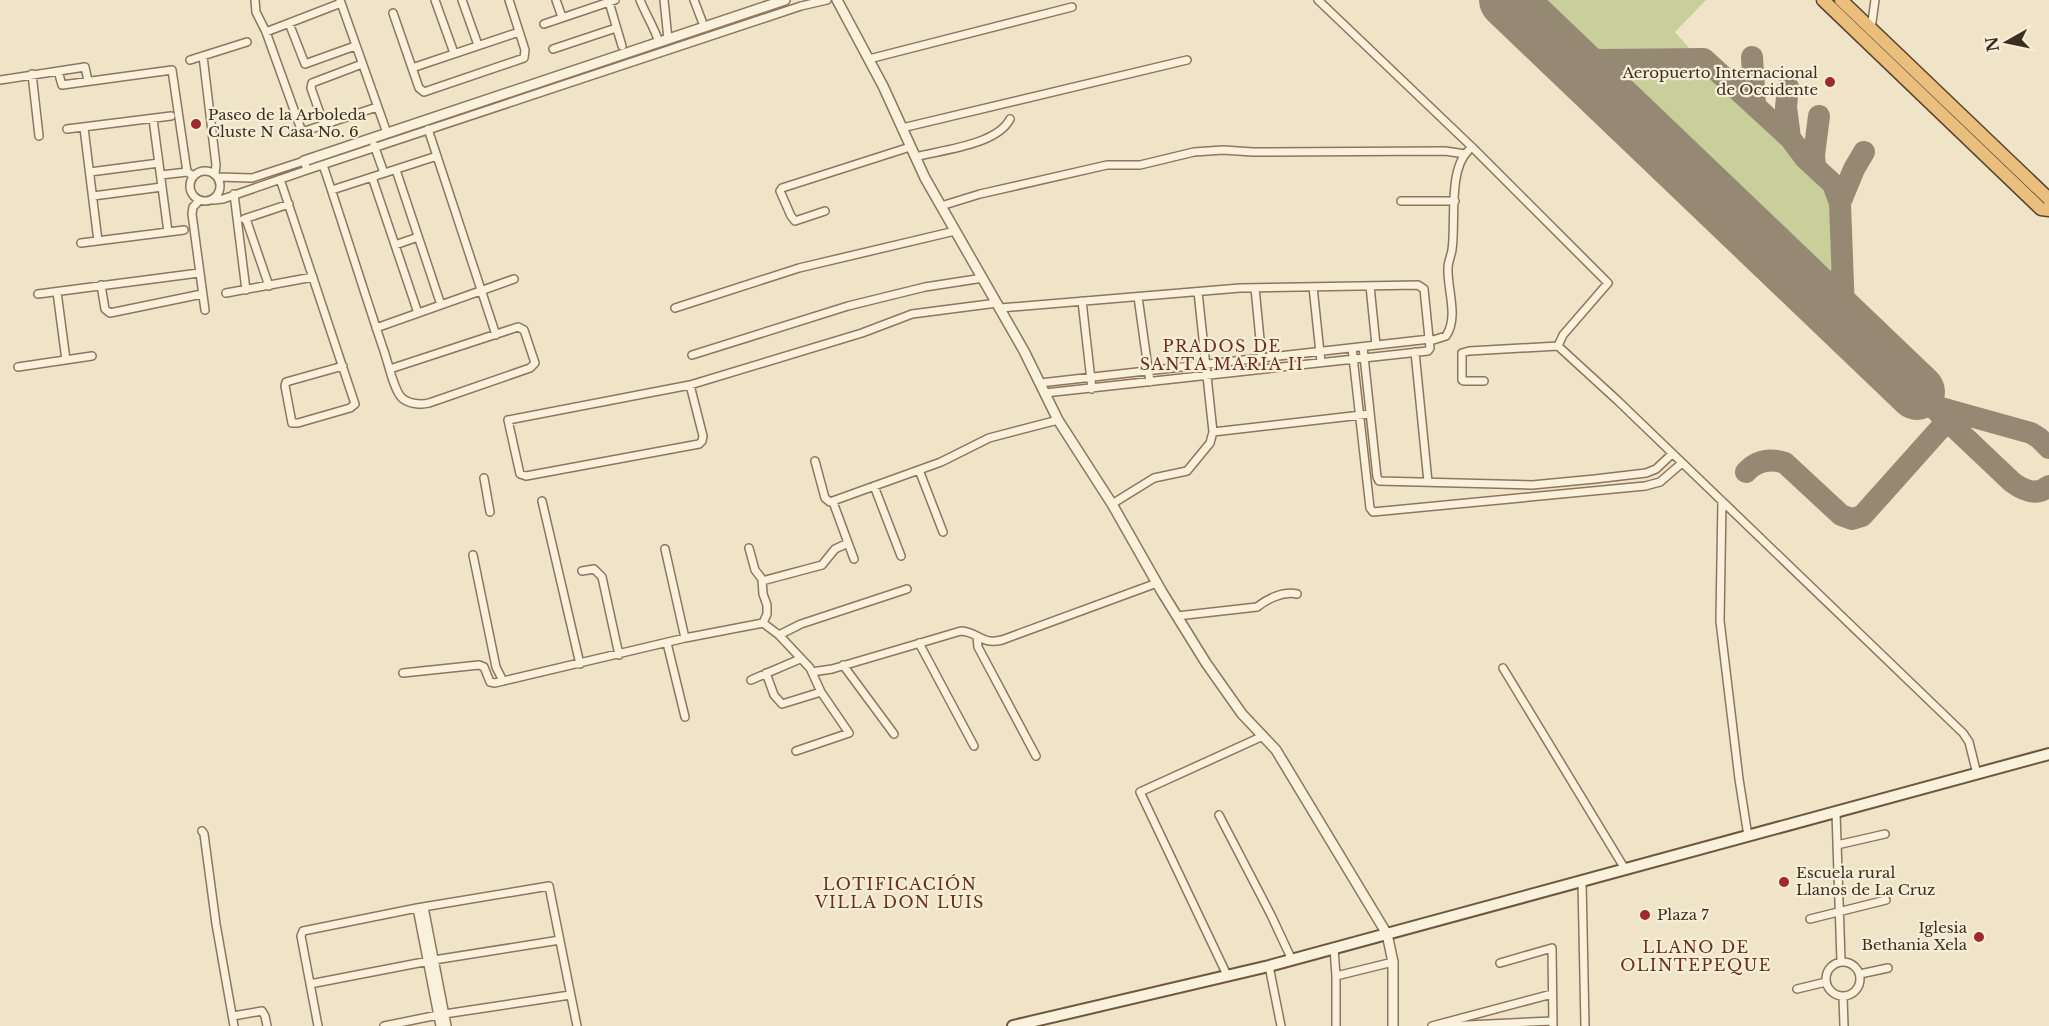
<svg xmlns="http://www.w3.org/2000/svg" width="2049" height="1026" viewBox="0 0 2049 1026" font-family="'Libre Baskerville',serif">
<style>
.green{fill:#c9cf9b}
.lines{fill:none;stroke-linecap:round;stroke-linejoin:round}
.taxiway{stroke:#968974;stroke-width:22}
.runway{stroke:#968974;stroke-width:56}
.minor-casing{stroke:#8d765c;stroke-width:10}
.tertiary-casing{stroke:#8d765c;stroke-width:12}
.secondary-casing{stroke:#6f573f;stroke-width:14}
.trunk-casing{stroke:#5b4430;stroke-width:15}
.minor{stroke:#faf1dc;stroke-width:7}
.tertiary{stroke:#faf1dc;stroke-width:9}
.secondary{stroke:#faf1dc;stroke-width:10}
.trunk{stroke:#eabe7c;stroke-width:12}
.poi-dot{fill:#9e2a2b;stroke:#f7eed8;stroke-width:2}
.labels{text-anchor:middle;stroke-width:4.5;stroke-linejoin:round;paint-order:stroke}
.poi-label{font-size:15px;fill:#3d2e20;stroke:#f7eed8;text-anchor:start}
.neighbourhood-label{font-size:16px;letter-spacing:1.5px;fill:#6b2e1e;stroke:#f7eed8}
</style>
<rect width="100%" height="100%" fill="#f0e4c8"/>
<path class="green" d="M1526 0H1706L1675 32 1690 49 1595 53C1567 49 1545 19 1526 0Z
M1685 66 1698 68 1709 75 1824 186C1836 208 1831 240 1832 265V269L1825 276 1812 274 1618 88 1615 81 1617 72 1626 68Z"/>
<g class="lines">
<path class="taxiway" d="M1542 33C1561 47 1574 59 1599 60L1704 59 1790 138 1805 158 1833 184 1840 203 1844 312 1846 321 1856 332
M1752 57 1755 105
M1788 87 1786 107 1790 138
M1613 100C1604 90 1597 79 1605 65L1617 60
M1815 167 1814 155 1819 116
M1840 203 1854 169 1864 152
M1801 281C1815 287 1824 290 1838 284L1842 272
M1917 392 2012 482C2024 491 2037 496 2049 486
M1934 406 2031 433 2039 438 2049 448
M1746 472C1757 460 1770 458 1785 463L1841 515 1852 519 1862 516 1947 421"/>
<path class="runway" d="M1507 0 1917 392"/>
<defs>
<path id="minor" d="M255 0 256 12 266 32 302 132 377 107
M340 0 387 133
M435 0 454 53
M462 0 478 45
M556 0 562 17
M640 0C646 15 654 27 659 42
M664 0 668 39
M694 0 702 21
M1318 0 1472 147 1608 283 1563 335 1558 346
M609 2 622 46
M393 13 419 88 424 92 524 58 525 50 509 0
M289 23 305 64 355 46
M544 24 615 0
M1871 29 1875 0
M266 32 341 3
M553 49 616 28
M203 56 216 165 215 174
M869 59 1072 7
M190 60 247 42
M412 68 519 32
M58 71 62 85 172 70 187 172 194 176
M32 74 39 136
M0 80 85 67 88 81
M153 119 168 232
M324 125 311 88 312 83 362 64
M84 128 98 241
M902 128 1187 60
M67 129 171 116
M428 129 496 335
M374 145 384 173
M915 157C941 150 997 145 1010 119
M323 165C344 227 363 289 384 351 388 362 394 391 402 398 409 404 421 405 429 403L530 368 535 363 524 330 518 327 390 369
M307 170 801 6 827 0
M396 170 441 305
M190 186a15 15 0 1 1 30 0a15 15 0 1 1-30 0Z
M90 172 159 163
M161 175 187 172
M372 177 418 313
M280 179 355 404 350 408 298 423H292L285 386 286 382 343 366
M332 190 437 156
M234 194 246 290
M93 196 162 187
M213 200 223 199 307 170 304 161 252 178 218 177
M199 201 193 207 192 214 205 310
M1401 201H1455
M941 206 980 194 1107 165H1140L1194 152 1223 150 1253 152 1445 151 1465 154
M825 211 795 221 791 216 780 191 782 188 910 147
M244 219 289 204
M246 219 269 286
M81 243 184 230
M395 245 418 237
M101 285 105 309 110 313 202 294
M1370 286 1376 345
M1313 287 1321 362
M1255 288 1262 360
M57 292 66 360
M226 293 313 277
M38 294 199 273
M1138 297 1150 382
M1082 301 1092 389
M675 308 799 268 955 231
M1000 308 1240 288 1418 285 1424 289 1430 348 1428 351 1045 393
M376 328 514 279
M1430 341 1446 336C1459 317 1447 289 1448 268 1448 262 1451 256 1452 250 1456 223 1448 170 1468 151
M1363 347 1377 477 1379 481 1532 485 1595 479 1646 473 1656 469 1672 454
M1352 348 1370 508 1373 512 1645 486 1660 482 1682 463
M1415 352 1428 482
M692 355 848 306 925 287 983 278
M18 367 92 356
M1484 381H1464L1462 380V353L1469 351 1558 346 1617 400 1963 733 1969 742 1977 774
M1040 383 1430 339
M690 385 703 436 702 441 699 444 526 476 520 474 508 420 690 385 862 333 912 314 997 303
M1213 432 1370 414
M815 461 825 498 830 502 941 462 989 438 1058 420
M919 470 943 532
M484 478 490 512
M874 486 901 556
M542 501 580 664
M1722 501 1720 621 1739 779 1748 836
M833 502 854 559
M1112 504 1154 478 1187 471 1210 443 1213 432 1198 292
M749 548 755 570 762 579 763 594 767 605V614L763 623
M665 549 685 638
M473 555 496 667 503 681
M582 571 594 569 602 577 619 655
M762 581 822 565 835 549 848 543
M1177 616 1257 607C1267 599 1283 591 1297 594
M779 635 801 624 907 589
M977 637 978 647 1036 756
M667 643 685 717
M919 643 974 746
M843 665 894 734
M1503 668 1625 869
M812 672 832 669 961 631C979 632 980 645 1002 640L1157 583
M403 673 479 665 484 667 490 682 495 683 685 638 763 623 779 635 810 668 821 692 849 733 796 751
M766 673 774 695 782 704 821 692
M751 680 800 659
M1836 813 1841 961
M1219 815 1271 915 1292 960
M202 831 204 834 216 924 234 1026
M1837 845 1885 834
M1582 881 1585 1026
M424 907 447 1026
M417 908 440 1026
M1810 919 1886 900
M1334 948 1336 976 1393 962
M1826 979a17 17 0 1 1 34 0a17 17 0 1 1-34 0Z
M1500 963 1552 948 1553 1026
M1269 966 1281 1026
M1860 974 1888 968
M1227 975 1140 792 1263 736
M310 984 434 960 560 940
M1797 989 1826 982
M1843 997 1844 1026
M233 1016 262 1011 265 1016 267 1026
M318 1026 301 936 303 931 417 908 549 886 577 1026
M384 1026 438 1015 570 995
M1336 1026V976
M1432 1026 1552 994
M1446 1026 1552 1021"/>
<path id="tertiary" d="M837 0 883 86 925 178 1024 351 1058 420 1112 504 1162 592 1206 663 1242 714 1276 750 1387 934 1393 962V1026
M304 161 785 0"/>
<path id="secondary" d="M1013 1026 1269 966 2049 754"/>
<path id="trunk" d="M1823 0 2041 209 2049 210
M1841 0 2049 199"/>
</defs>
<use href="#minor" class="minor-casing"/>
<use href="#tertiary" class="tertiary-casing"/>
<use href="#secondary" class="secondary-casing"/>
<use href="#trunk" class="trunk-casing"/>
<use href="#minor" class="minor"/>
<use href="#tertiary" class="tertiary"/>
<use href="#secondary" class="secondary"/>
<use href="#trunk" class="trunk"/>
</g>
<g class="poi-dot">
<circle cx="1830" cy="82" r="6"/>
<circle cx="196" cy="124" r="6"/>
<circle cx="1784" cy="882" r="6"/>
<circle cx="1645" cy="915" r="6"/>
<circle cx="1979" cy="937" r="6"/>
</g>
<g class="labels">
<g class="poi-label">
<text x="1818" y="78" text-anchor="end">Aeropuerto Internacional<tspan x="1818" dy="17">de Occidente</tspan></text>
<text x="208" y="120">Paseo de la Arboleda<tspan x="208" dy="17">Cluste N Casa No. 6</tspan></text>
<text x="1796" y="878">Escuela rural<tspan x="1796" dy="17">Llanos de La Cruz</tspan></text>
<text x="1657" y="920">Plaza 7</text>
<text x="1967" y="933" text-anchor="end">Iglesia<tspan x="1967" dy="17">Bethania Xela</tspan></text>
</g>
<g class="neighbourhood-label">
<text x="1222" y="352">PRADOS DE<tspan x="1222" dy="18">SANTA MARIA II</tspan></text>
<text x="900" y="890">LOTIFICACIÓN<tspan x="900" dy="18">VILLA DON LUIS</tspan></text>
<text x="1696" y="953">LLANO DE<tspan x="1696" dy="18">OLINTEPEQUE</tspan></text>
</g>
</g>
<g transform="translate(2007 42) rotate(261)" stroke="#f7eed8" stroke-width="4.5" paint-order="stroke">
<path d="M0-4.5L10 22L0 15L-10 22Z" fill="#3d2e20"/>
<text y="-9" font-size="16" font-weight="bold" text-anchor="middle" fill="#3d2e20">N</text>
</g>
</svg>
